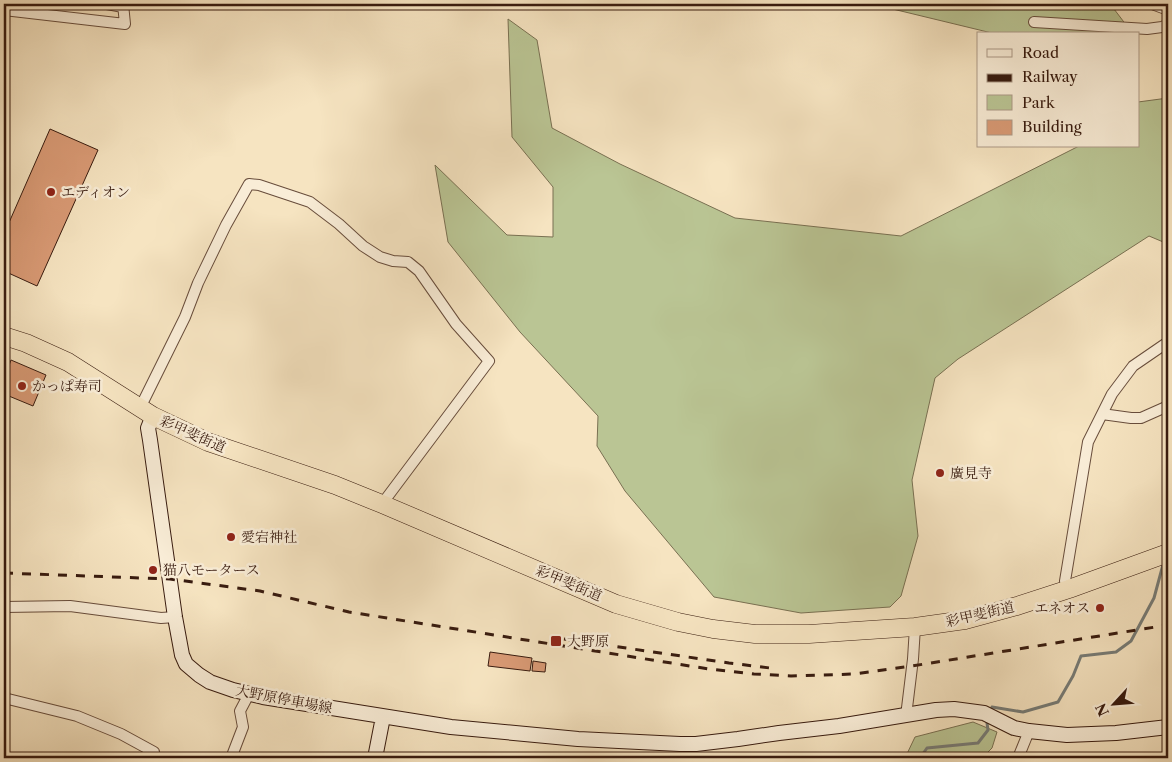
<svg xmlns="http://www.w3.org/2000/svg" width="1172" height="762" viewBox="0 0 1172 762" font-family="'Libre Caslon Text','Noto Serif JP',serif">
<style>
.green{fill:#bac594;stroke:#797052}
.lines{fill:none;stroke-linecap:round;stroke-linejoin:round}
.stream{stroke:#777c77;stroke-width:3}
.building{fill:#d99a75;stroke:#381b0f}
.street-casing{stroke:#684d3c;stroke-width:12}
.secondary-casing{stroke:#381b0f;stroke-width:16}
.highway-casing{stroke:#381b0f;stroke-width:19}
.street{stroke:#f9edd7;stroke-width:10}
.secondary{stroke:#f9edd7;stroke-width:14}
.highway{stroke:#f6e4c1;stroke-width:18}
.rail{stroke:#381b0f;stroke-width:3;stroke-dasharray:9 9;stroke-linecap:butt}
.poi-dot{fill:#8f2418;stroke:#f9edd7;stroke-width:2}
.labels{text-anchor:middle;stroke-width:5;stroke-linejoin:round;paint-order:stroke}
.poi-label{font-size:14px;fill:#381b0f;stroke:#f9edd7;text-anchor:start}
.street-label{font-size:14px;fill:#381b0f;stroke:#f9edd7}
</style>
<rect width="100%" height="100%" fill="#f6e4c1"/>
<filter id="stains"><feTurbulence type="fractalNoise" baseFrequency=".004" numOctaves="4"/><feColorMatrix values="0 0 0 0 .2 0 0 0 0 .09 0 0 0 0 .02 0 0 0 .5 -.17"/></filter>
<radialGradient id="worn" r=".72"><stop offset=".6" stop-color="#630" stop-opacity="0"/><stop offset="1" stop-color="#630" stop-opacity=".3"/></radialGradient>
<path class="green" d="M872 4H1103L1114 9 1133 34H996Z
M508 19 537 40 552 128 620 164 735 218 901 236 1079 146H1138V102L1168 98V244L1149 236 958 359 935 378 912 480 918 536 901 596 890 607 801 613 714 597 625 491 597 446 598 416 520 332 448 242 435 165 507 235 553 237V187L512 137Z
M973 722 997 732 992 748 982 758H905L915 737Z"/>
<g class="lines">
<path class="stream" d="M991 713 992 707 1023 712 1058 702 1073 676 1081 656 1116 652 1131 641 1154 598 1164 561
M920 758 927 748 978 743 988 730 987 723 989 719"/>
</g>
<path class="building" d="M50 129 98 150 37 286 4 271V234Z
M11 360 46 375 33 406 4 394V379Z
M490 652 532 658 530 671 488 666Z
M533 661 546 663 545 672 532 671Z"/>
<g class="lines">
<defs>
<path id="street" d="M107 4 123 7
M1152 4 1168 10
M4 10 125 24 123 4
M1034 22 1147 29 1162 27 1168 24
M140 408 185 317 198 283 226 225 249 184 259 185 310 202 339 224 363 246 380 257 393 261 408 262 419 271 456 324 489 361 382 504
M1102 414 1131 418H1141L1168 406
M1069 589 1065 581 1088 442 1112 394 1133 366 1168 342
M4 607 70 606 161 618 175 617
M4 698 77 716 121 734 154 752V758
M906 716 913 659 915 627
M233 753 243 727 240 711 249 694
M1018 758 1029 731"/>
<path id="secondary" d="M153 416 148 428 150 440 175 617 182 655 186 664 199 675 210 682 233 690 263 697 451 727 578 739 680 744H696L738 739 779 733 839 726 936 710 954 709 984 713 1014 728 1029 731 1067 735 1116 733 1168 727
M375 758 383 717"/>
<path id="highway" d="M4 336 26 343 68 362 153 416 208 442 335 485 382 504 616 604 678 622 713 629 755 634H809L915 627 965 620 1017 606 1069 589 1168 553"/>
</defs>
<use href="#street" class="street-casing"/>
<use href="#secondary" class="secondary-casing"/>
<use href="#highway" class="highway-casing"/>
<use href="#street" class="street"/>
<use href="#secondary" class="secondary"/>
<use href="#highway" class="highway"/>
<path class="rail" d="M4 573 170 579 260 591 349 612 709 669 754 674 791 676 854 674 912 666 1168 625
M564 639 729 663 770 668"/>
</g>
<g class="poi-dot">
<circle cx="51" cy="192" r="5"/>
<circle cx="22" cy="386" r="5"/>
<circle cx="940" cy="473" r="5"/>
<circle cx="231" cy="537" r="5"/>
<circle cx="153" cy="570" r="5"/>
<circle cx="1100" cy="608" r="5"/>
<rect x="550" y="635" width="12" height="12" rx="2.5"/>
</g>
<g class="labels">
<g class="poi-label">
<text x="61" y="197">エディオン</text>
<text x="32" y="391">かっぱ寿司</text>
<text x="950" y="478">廣見寺</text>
<text x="241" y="542">愛宕神社</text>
<text x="163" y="575">猫八モータース</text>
<text x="1090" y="613" text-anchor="end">エネオス</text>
<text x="567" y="646">大野原</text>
</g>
<g class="street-label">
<text transform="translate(193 434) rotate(24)" y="5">彩甲斐街道</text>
<text transform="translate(569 583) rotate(23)" y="5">彩甲斐街道</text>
<text transform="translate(980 614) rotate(-13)" y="5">彩甲斐街道</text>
<text transform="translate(284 699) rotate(11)" y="5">大野原停車場線</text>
</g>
</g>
<rect width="1172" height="762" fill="none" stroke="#f6e4c1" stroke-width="20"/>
<rect x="5" y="5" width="1162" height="752" fill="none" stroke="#381b0f" stroke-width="2.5"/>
<rect x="10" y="10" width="1152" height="742" fill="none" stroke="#381b0f"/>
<rect x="977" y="32" width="162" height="115" fill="#f9edd7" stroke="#ac9987"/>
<rect x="987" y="49" width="25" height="8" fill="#f9edd7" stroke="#ac9987"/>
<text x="1022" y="58" font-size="15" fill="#381b0f">Road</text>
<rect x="987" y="74" width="25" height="8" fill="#381b0f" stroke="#ac9987"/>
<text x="1022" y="82" font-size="15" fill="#381b0f">Railway</text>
<rect x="987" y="95" width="25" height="15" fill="#bac594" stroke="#ac9987"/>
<text x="1022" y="108" font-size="15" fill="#381b0f">Park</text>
<rect x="987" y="120" width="25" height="15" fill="#d99a75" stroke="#ac9987"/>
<text x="1022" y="132" font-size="15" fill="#381b0f">Building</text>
<g transform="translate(1114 704) rotate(244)" stroke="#f9edd7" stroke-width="4" paint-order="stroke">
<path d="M0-4L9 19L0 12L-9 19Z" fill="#381b0f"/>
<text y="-8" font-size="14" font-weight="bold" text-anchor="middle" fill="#381b0f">N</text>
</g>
<rect width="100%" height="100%" filter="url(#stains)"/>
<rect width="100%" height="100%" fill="url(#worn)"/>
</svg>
